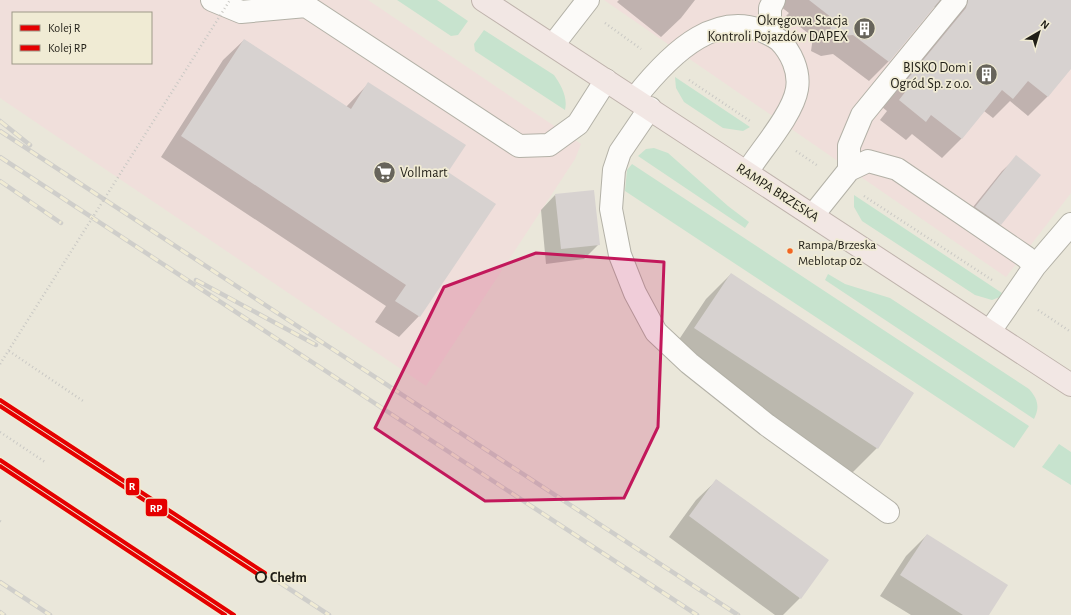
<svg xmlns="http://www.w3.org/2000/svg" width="1071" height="615" viewBox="0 0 1071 615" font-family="'Alegreya Sans',sans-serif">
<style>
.commercial{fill:#f0dfdb;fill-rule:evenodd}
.green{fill:#c7e3ce}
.shadow{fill:#0003}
.building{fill:#d7d2d0}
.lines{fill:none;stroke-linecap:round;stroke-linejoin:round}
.minor-casing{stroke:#b3b1a7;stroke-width:24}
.highway-casing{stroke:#bfb3ac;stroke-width:24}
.path{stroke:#c9c8c4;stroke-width:2.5;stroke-dasharray:1 3;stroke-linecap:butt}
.minor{stroke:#fcfbf9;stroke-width:22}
.highway{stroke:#f2e7e4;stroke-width:22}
.rail-casing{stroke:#cfceca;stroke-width:4.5}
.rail{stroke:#f0ebd4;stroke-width:3;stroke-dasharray:9;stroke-linecap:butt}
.path-bridge{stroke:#c9c8c4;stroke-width:2.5;stroke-dasharray:1 3;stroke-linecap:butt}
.rail-1-casing{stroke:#f0ebd4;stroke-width:7}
.rail-2-casing{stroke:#f0ebd4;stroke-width:7}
.rail-1{stroke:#e50000;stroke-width:4}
.rail-2{stroke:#e50000;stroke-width:4}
.marked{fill:#c2185b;fill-opacity:0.2;stroke:#c2185b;stroke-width:3;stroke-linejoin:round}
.bus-dot{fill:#f26522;stroke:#f0ebd4;stroke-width:1.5}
.stop-dot{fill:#f0ebd4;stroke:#201e16;stroke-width:2}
.labels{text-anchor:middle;stroke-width:3.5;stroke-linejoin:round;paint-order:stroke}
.bus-label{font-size:13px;fill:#201e16;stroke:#f0ebd4;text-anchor:start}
.poi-label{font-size:14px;fill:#201e16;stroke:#f0ebd4;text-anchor:end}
.street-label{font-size:14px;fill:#201e16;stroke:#f0ebd4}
.stop-label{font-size:14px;font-weight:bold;fill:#201e16;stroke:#f0ebd4;text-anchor:start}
.line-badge{stroke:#f0ebd4;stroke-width:1.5}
.badge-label{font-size:11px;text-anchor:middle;font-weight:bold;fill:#fff}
</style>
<rect width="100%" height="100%" fill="#eae7da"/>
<path class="commercial" d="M0 0H368L581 144 575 159 426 386 0 98ZM13 13H151V63H13Z
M604 0H1071V193L1006 277Z"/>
<path class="green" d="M397 0H437L468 21 458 35 451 36Z
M484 30 554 75C561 85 568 97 565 110L475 51 474 44Z
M675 77 750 127 743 131 723 128 684 102 676 88Z
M654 148 668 153 728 206 749 222 745 228 638 156 646 149Z
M632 164 1029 426 1014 448 625 191 627 170Z
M854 195 1005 295 992 300 975 295 862 221 854 207Z
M828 274 845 284 890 298 1029 389C1038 399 1040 407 1034 419L825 280Z
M1059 444 1071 452V485L1042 467Z"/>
<path class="shadow" d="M619 0H695L681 18 661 37 617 2Z
M772 0H1071V67L1048 96 1028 116 1010 101 993 118 984 111 961 139 942 158 912 134 906 140 880 120 887 111 882 107 938 7H932L888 62 869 81 833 54 821 56 811 51 813 37 786 16 789 13Z
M244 40 346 107 368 84 447 172 419 316 399 337 375 322 386 306 161 157 223 60Z
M1017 157 1000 224 986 239 961 222 1002 171Z
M555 195 598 245 584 259 546 264 541 210Z
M731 274 913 393 877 448 852 473 670 353 706 299Z
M717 480 800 598 783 615H775L669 537 696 500Z
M927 535 987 615H911L880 596 906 556Z"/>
<path class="building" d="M809 0H940L889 62 853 35 841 36 830 31 832 18Z
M968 0H1071V69L1048 97 1028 81 1013 99 1002 90 962 139 931 115 926 122 899 100 906 91 901 87 966 8Z
M244 39 351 109 368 82 466 145 448 172 496 204 420 317 395 301 406 285 181 136Z
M1016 155 1041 175 1001 225 975 207Z
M594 190 600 245 561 249 555 194Z
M731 273 914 393 878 449 694 328Z
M716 479 829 560 801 599 689 516Z
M927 534 1008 585 989 615H963L900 575Z"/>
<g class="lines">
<defs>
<path id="minor" d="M212 0 241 12 306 6 519 146 549 145 578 124 606 80
M770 30V8L774 0
M553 45 588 0
M635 98C669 55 721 0 779 40 791 52 800 71 797 89 793 114 761 150 747 172
M650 108 620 152 614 170 611 209 620 255 635 293 656 332 689 363 767 425 888 512
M849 170V146L862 115 956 0
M813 215 849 170 868 161 897 169 1026 257 1035 266 990 331
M1035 266 1071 224"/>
<path id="highway" d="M483 0 1071 385"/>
</defs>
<use href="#minor" class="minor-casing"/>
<use href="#highway" class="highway-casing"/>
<path class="path" d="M605 23 641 49
M689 80 750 121
M796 151 818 166
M864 196 992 280
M1038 310 1071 332
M9 351 83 401
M0 432 45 462
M0 521 3 523"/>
<use href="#minor" class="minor"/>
<use href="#highway" class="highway"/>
<defs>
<path id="rail" d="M0 121 30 145
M0 131 738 615
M0 157 697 615
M0 181 61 223
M196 280 316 345
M265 573 329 615
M0 582 50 615
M0 612 4 615"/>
</defs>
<use href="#rail" class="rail-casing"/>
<use href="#rail" class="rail"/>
<path class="path-bridge" d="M0 364 230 0"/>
<defs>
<path id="rail-1" d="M0 400 265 573
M0 460 234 615"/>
<path id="rail-2" d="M0 406 262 577
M0 466 225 615"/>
</defs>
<use href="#rail-1" class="rail-1-casing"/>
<use href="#rail-2" class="rail-2-casing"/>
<use href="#rail-1" class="rail-1"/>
<use href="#rail-2" class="rail-2"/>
</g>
<path class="marked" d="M536 253 664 262 658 427 624 498 485 501 375 428 444 287Z"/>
<defs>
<symbol id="building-disc" viewBox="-11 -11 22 22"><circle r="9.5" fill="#67645b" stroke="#f0ebd4"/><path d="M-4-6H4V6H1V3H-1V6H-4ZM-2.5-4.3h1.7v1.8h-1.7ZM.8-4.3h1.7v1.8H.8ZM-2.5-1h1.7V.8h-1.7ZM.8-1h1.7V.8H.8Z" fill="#fff"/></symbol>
<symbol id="supermarket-disc" viewBox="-11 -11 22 22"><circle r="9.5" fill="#67645b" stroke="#f0ebd4"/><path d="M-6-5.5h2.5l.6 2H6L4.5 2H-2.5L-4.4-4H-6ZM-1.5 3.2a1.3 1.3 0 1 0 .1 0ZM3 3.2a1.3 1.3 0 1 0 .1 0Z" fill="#fff"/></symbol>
</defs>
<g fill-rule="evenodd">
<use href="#building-disc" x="852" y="16" width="25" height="25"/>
<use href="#building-disc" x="974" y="62" width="25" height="25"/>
<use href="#supermarket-disc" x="372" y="160" width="25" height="25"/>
</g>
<circle class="bus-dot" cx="790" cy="251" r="3.5"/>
<circle class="stop-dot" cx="261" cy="577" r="5"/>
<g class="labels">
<g class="bus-label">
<text x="798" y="249">Rampa/Brzeska<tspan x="798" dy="16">Meblotap 02</tspan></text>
</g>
<g class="poi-label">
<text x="848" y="25">Okręgowa Stacja<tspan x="848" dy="16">Kontroli Pojazdów DAPEX</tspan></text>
<text x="972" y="72">BISKO Dom i<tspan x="972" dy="16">Ogród Sp. z o.o.</tspan></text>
<text x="400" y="177" text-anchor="start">Vollmart</text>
</g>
<g class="street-label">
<text transform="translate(778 192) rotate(33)" y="5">RAMPA BRZESKA</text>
</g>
<g class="stop-label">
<text x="270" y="582">Chełm</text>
</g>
</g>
<g class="line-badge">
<rect x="125" y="477" width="15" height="19" rx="4" fill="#e50000"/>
<rect x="145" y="498" width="23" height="19" rx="4" fill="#e50000"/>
</g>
<g class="badge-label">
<text x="132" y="490">R</text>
<text x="156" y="512">RP</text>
</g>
<rect x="12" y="12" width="140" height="52" fill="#f0ebd4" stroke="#9d9988"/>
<rect x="20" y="25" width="20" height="6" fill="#e50000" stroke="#9d9988"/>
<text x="48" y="32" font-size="12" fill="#201e16">Kolej R</text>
<rect x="20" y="45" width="20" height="6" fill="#e50000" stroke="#9d9988"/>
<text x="48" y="52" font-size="12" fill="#201e16">Kolej RP</text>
<g transform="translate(1039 32) rotate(38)" stroke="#f0ebd4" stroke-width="3" paint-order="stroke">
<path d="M0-3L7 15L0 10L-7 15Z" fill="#201e16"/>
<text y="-6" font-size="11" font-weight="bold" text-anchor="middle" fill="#201e16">N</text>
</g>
</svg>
